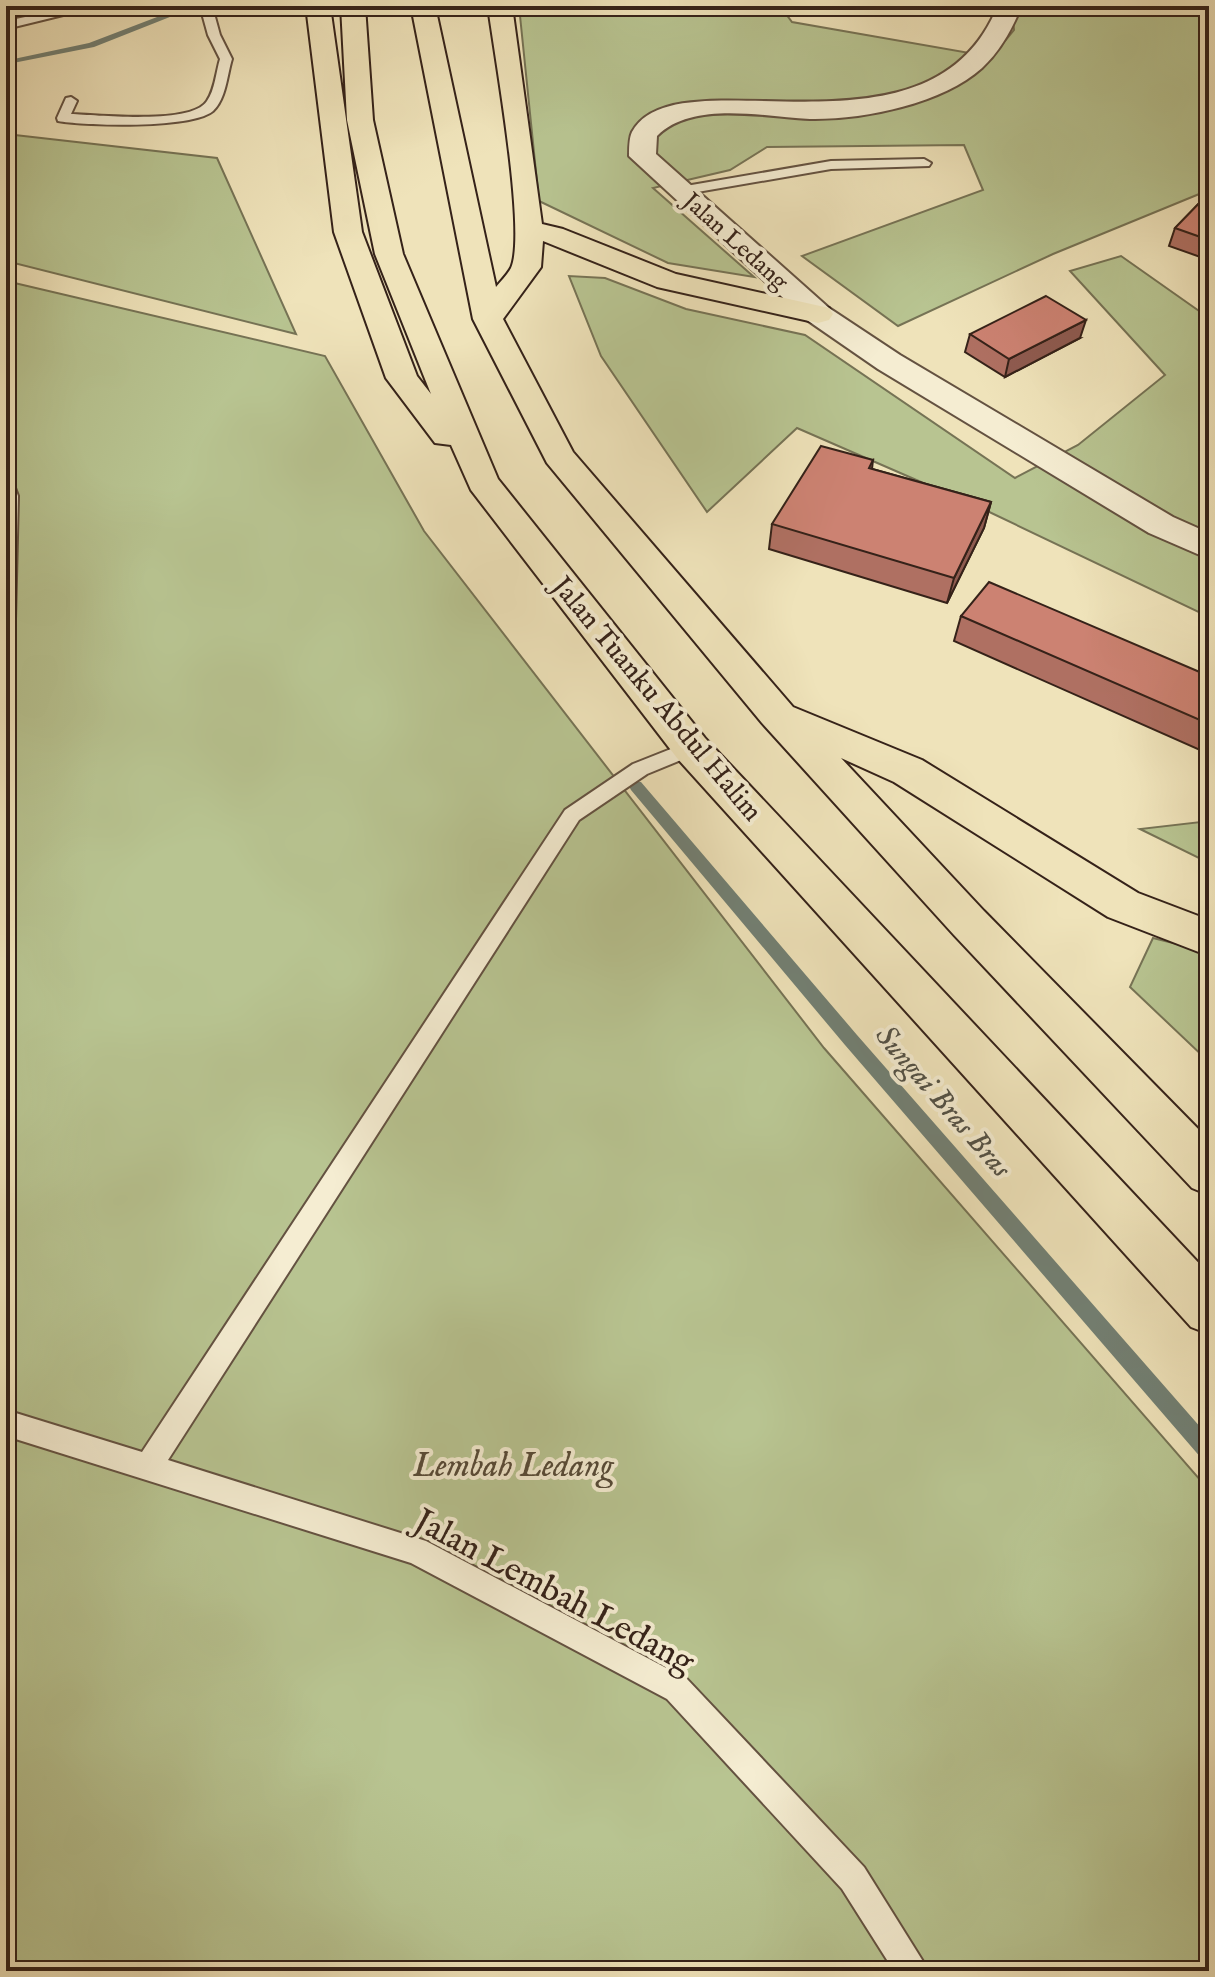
<svg xmlns="http://www.w3.org/2000/svg" width="1215" height="1977" viewBox="0 0 1215 1977" font-family="'IM FELL English',serif">
<style>
.green{fill:#b8c491;stroke:#767355;stroke-width:2}
.lines{fill:none;stroke-linecap:round;stroke-linejoin:round}
.stream{fill:#728074;fill-rule:evenodd}
.service-casing{stroke:#645241;stroke-width:4}
.minor-casing{stroke:#645241;stroke-width:4}
.primary-casing{stroke:#352219;stroke-width:4}
.service{fill:#f5edd2;fill-rule:evenodd}
.minor{fill:#f5edd2;fill-rule:evenodd}
.primary{fill:#efe3ba;fill-rule:evenodd}
.wall{fill:#af7062;stroke:#352219;stroke-width:2}
.shaded-wall{fill:#8f5b50;stroke:#352219;stroke-width:2}
.building{fill:#cc8272;stroke:#352219;stroke-width:2}
.labels{text-anchor:middle;stroke-width:8;stroke-linejoin:round;paint-order:stroke}
.far-street-label{font-size:24px;fill:#352219;stroke:#f5edd2}
.street-label{font-size:28px;fill:#352219;stroke:#f5edd2}
.water-label{font-size:30px;font-style:italic;fill:#535146;stroke:#f5edd2}
.near-park-label{font-size:34px;font-style:italic;fill:#564a37;stroke:#f5edd2}
.near-street-label{font-size:34px;fill:#352219;stroke:#f5edd2}
</style>
<rect width="100%" height="100%" fill="#efe3ba"/>
<filter id="stains"><feTurbulence type="fractalNoise" baseFrequency=".0025" numOctaves="4"/><feColorMatrix values="0 0 0 0 .2 0 0 0 0 .09 0 0 0 0 .02 0 0 0 .5 -.17"/></filter>
<radialGradient id="worn" r=".72"><stop offset=".6" stop-color="#630" stop-opacity="0"/><stop offset="1" stop-color="#630" stop-opacity=".3"/></radialGradient>
<path class="green" d="M519 6H780L792 22 992 57 1014 30 1012 6H1209V190L1053 254 898 326 802 256 983 190 964 145 767 147 730 170 653 188 754 277 668 263 539 201Z
M6 134 217 158 296 334 6 261Z
M1121 256 1209 318V617L983 509 797 428 707 512 601 356 569 276 605 278 686 309 805 335 1015 478 1078 445 1165 375 1070 271Z
M6 281 325 356 424 531 824 1048 1209 1490V1971H6Z
M1209 821V863L1140 829Z
M1153 938 1209 952V1062L1130 987Z"/>
<g class="lines">
<path class="stream" d="M178 9 185 11 94 47 13 63 9 60 89 43Z
M636 781 641 782 857 1035 1209 1437V1462L1202 1459 845 1045 631 790 629 786Z"/>
<defs>
<path id="service" d="M78 6H100L6 29V21Z
M200 6H212L220 35 232 59C227 75 226 99 213 111 192 129 86 126 58 121L57 118 66 98 71 97 77 101 71 114C98 115 192 125 207 101 215 90 216 72 220 59L208 35Z
M924 159 931 163 929 166 831 169 680 195 673 191 680 187 831 161Z
M6 479 12 480 18 496 15 620 6 626Z
M691 741 698 743 701 748 698 753 647 774 579 820 168 1460 426 1541 687 1679 864 1867 929 1971H894L842 1889 667 1699 411 1563 6 1436V1410L142 1452 565 810 633 764Z"/>
<path id="minor" d="M991 6H1015L1019 12C1010 33 999 52 982 68 942 104 863 120 810 119 764 117 693 100 657 136L656 154 829 308 900 355 1173 517 1209 533V559L1149 533 878 369 807 320 629 156C629 149 629 138 632 132 676 51 924 172 995 12Z"/>
<path id="primary" d="M306 6H330L362 232 417 376 431 394 375 254 347 120 341 6H365L373 120 403 254 498 479 705 738 1209 1274V1334L1191 1327 677 758 471 490 451 445 435 443 386 378 334 232Z
M411 6H435L496 287C501 281 508 274 511 268 527 233 494 53 488 6H512L542 224 563 229 676 274 829 308 833 314 829 320 818 323 657 287 543 241 541 267 503 319 573 452 793 707 922 760 1138 893 1209 920V956L1108 917 894 782 841 758 984 911 1209 1140V1195L1192 1188 954 935 762 723 547 463 473 319Z"/>
</defs>
<use href="#service" class="service-casing"/>
<use href="#minor" class="minor-casing"/>
<use href="#primary" class="primary-casing"/>
<use href="#service" class="service"/>
<use href="#minor" class="minor"/>
<use href="#primary" class="primary"/>
</g>
<path class="wall" d="M1209 193V260L1169 246 1175 228Z
M970 334 1080 338 1005 377 965 352Z
M873 460 872 469 991 502 984 528 947 603 769 549 772 524Z
M961 616 1209 676V754L954 641Z"/>
<path class="shaded-wall" d="M1086 320 1080 338 1005 377 1009 359Z
M991 502 984 528 947 603 954 578Z"/>
<path class="building" d="M1209 193V240L1175 228Z
M1046 296 1086 320 1009 359 970 334Z
M821 446 873 460 869 468 991 502 954 578 772 524Z
M989 582 1209 676V724L961 616Z"/>
<g class="labels">
<g class="far-street-label">
<text transform="translate(736 241) rotate(42)" y="8">Jalan Ledang</text>
</g>
<g class="street-label">
<text transform="translate(658 698) rotate(50)" y="10">Jalan Tuanku Abdul Halim</text>
</g>
<g class="water-label">
<text transform="translate(944 1101) rotate(49)" y="10">Sungai Bras Bras</text>
</g>
<g class="near-park-label">
<text x="513" y="1476">Lembah Ledang</text>
</g>
<g class="near-street-label">
<text transform="translate(555 1590) rotate(28)" y="12">Jalan Lembah Ledang</text>
</g>
</g>
<rect width="1215" height="1977" fill="none" stroke="#efe3ba" stroke-width="32"/>
<rect x="8" y="8" width="1199" height="1961" fill="none" stroke="#352219" stroke-width="4"/>
<rect x="16" y="16" width="1183" height="1945" fill="none" stroke="#352219" stroke-width="2"/>
<rect width="100%" height="100%" filter="url(#stains)"/>
<rect width="100%" height="100%" fill="url(#worn)"/>
</svg>
